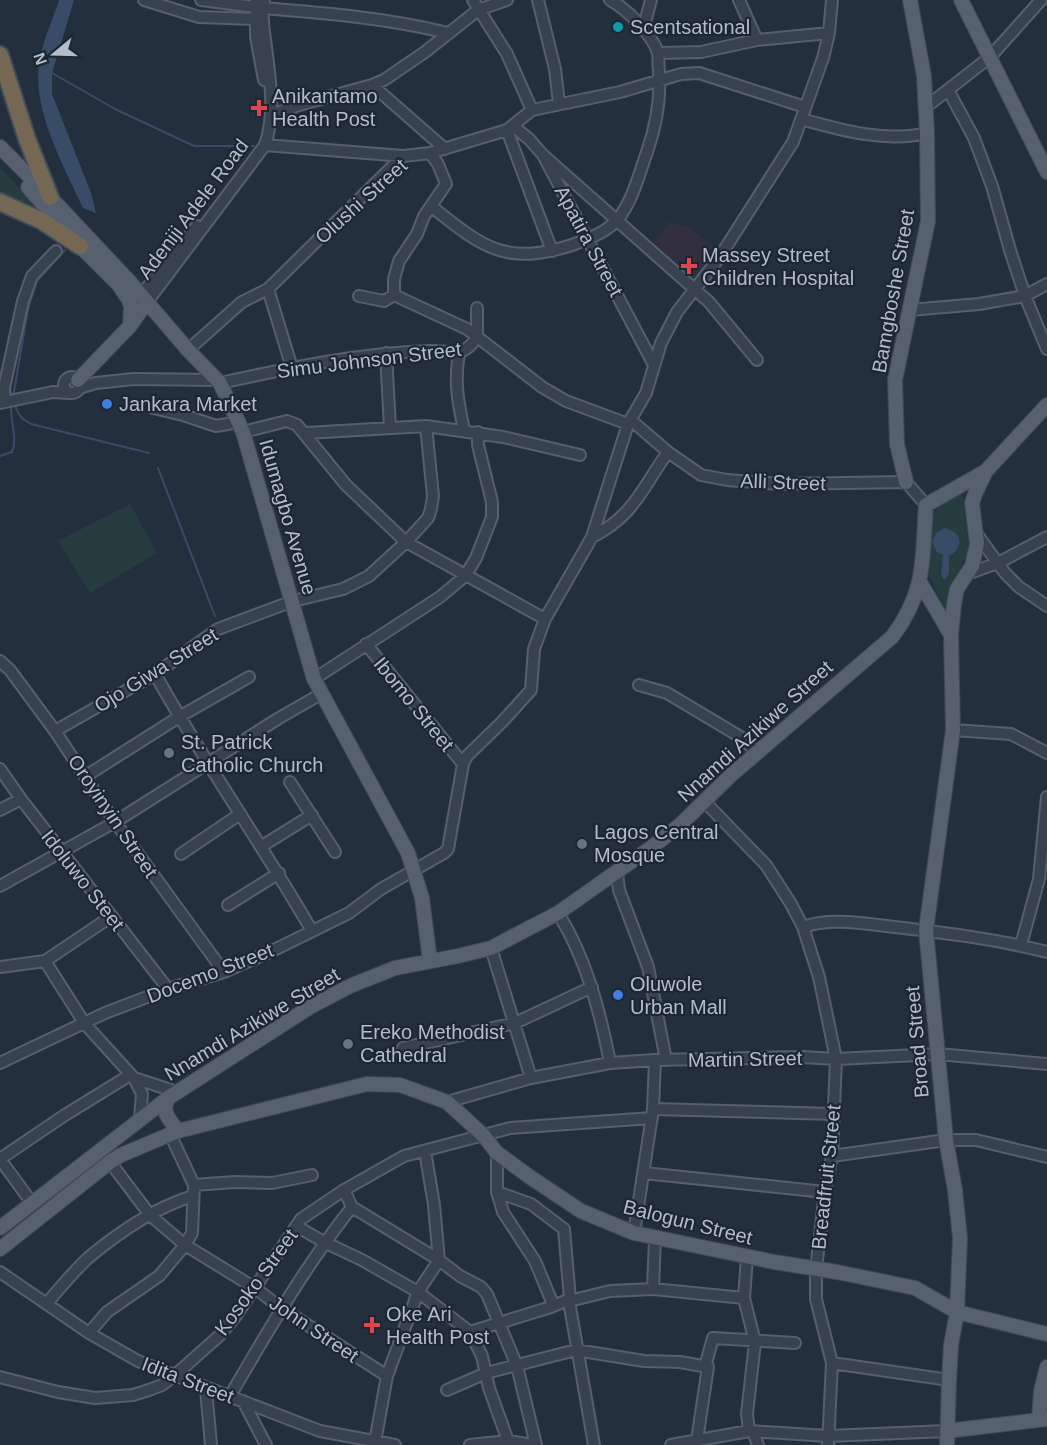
<svg xmlns="http://www.w3.org/2000/svg" width="1047" height="1445" viewBox="0 0 1047 1445" font-family="Helvetica,sans-serif">
<style>
.medical{fill:#32303f}
.green{fill:#263c3f}
.water{fill:#394c67}
.lines{fill:none;stroke-linecap:round;stroke-linejoin:round}
.stream{stroke:#394c67;stroke-width:2}
.minor-casing{stroke:#565f6c;stroke-width:14}
.major-casing{stroke:#414a57;stroke-width:16}
.highway-casing{stroke:#434c59;stroke-width:20}
.minor{stroke:#38414e;stroke-width:10}
.major{stroke:#56606e;stroke-width:14}
.highway{stroke:#746855;stroke-width:16}
.culture-dot{fill:#0f9aa8;stroke:#1d2633;stroke-width:2}
.health-dot{fill:#e0444e;stroke:#1d2633;stroke-width:2}
.shop-dot{fill:#3f7fe0;stroke:#1d2633;stroke-width:2}
.worship-dot{fill:#6b7280;stroke:#1d2633;stroke-width:2}
.labels{text-anchor:middle;stroke-width:4.5;stroke-linejoin:round;paint-order:stroke}
.poi-label{font-size:20px;fill:#b4bcc9;stroke:#1d2633;text-anchor:start}
.street-label{font-size:20px;fill:#b4bcc9;stroke:#1d2633}
</style>
<rect width="100%" height="100%" fill="#242f3e"/>
<path class="medical" d="M669 222 689 228 718 250 693 283 651 247Z"/>
<path class="green" d="M0 167 35 205 33 208 0 194Z
M960 493 963 498 969 551 951 586 947 616 928 574 930 517 942 504Z
M130 504 157 553 90 593 58 541Z"/>
<path class="water" d="M59 0H74L52 73V94L91 193 96 213 83 208C63 164 30 107 40 58 44 38 53 19 59 0Z
M944 528C962 531 965 548 949 556V573L946 579H943L941 572 943 555 937 552 932 542 936 533Z"/>
<g class="lines">
<path class="stream" d="M52 73 115 109 194 146H254
M13 397 28 309 37 281 65 250
M15 405C18 415 22 419 31 424L149 453
M0 456 12 452C18 439 10 420 11 406
M158 468 215 616"/>
<defs>
<path id="minor" d="M144 0 199 17 255 19
M201 0 255 7
M256 0V37L264 80
M473 0 507 54 532 110
M538 0 555 69 559 104
M739 0 757 40
M263 8C325 13 387 18 448 33
M643 30 651 0
M658 53 701 52 757 40 829 33
M372 85 445 149
M948 90 974 138 992 186 1010 250 1025 296 1047 349
M926 107 990 57 1041 0
M272 115 299 105 372 85 384 80 425 52 478 10 507 0
M801 119C841 130 886 143 927 133
M513 126 529 139 543 155 654 365
M507 130 552 251
M265 145 403 156 430 153 507 130 532 110 620 92 681 74 699 73 805 107
M543 155 709 302 757 360
M431 206C483 248 507 267 575 244 590 238 607 232 618 219 633 200 639 174 647 152 656 126 661 99 659 71 658 66 659 59 658 53 652 34 627 9 610 0
M268 289 292 368
M141 295 197 226
M394 295V279L399 261 417 234 424 216 446 184 438 164 430 153
M359 296 384 301 394 295 467 329 542 387 566 401 628 424
M147 302 265 145C276 112 270 81 266 47 264 31 261 16 264 0
M477 308V337
M910 310 979 304 1025 296 1047 284
M188 350 242 302 268 289 403 156
M386 353 390 428
M459 353C454 382 458 402 464 430
M64 385a8 8 0 1 1 16 0a8 8 0 1 1-16 0Z
M220 383C289 368 359 353 429 351 453 350 462 360 477 337
M79 388 96 383 133 379 218 380
M5 402 4 388 23 301 32 276 56 251
M0 403 53 392 69 393
M153 408 183 415 216 426 239 422
M632 421 668 452 701 475 727 480 780 484 906 482 926 505
M243 432 287 421 297 425 346 485 406 542 545 619
M306 433 426 426 503 437 580 455
M976 533 1005 573 1019 587 1047 606
M592 537C634 516 642 488 668 452
M967 574 998 563 1047 537
M366 644 463 764
M0 661 10 670 55 731 115 822 224 972
M155 674C204 762 262 844 312 931
M314 679 440 597 465 576 476 558 492 517V502L478 445V432
M639 685 667 693 744 739 757 754
M953 730 1011 734 1047 753
M55 731 155 674 218 629 293 601 343 589 369 576 406 542 428 518 431 509 433 496 426 426
M0 769 21 799 168 989
M86 776 179 717 249 677
M290 782 335 852
M704 801 766 865 791 904 803 927 819 977 836 1059 832 1156 825 1192 816 1269V1299L832 1363 828 1445
M0 810 21 799
M262 846 312 815
M181 854 240 814
M617 872 619 890 648 967 666 1060
M0 886 115 822 279 718 321 694
M228 905 279 873
M558 913C586 958 600 1011 610 1063
M803 927C831 917 866 924 895 927 946 933 997 939 1047 952
M1021 945 1039 879 1047 797
M491 948 531 1078
M45 961 85 1024 134 1078 142 1094 140 1118
M0 967 45 961 112 916
M403 1048 515 1023 592 987
M0 1063 105 1013 168 989 224 972 276 949 349 913 381 889 444 853 448 849 463 764 467 756 502 722 531 690 534 649 545 619 592 537 628 424 646 393 661 343 677 312 719 258 793 142 823 58 829 33 832 0
M134 1078 177 1092
M447 1102 531 1078 610 1063 655 1060 802 1057 836 1059 938 1054 1047 1064
M653 1109 834 1114
M497 1153V1192L503 1212 535 1261 552 1302 551 1307
M832 1156 946 1140H976L1047 1157
M0 1159 65 1115 130 1075
M0 1159 32 1203
M110 1162 150 1215 185 1245 255 1288 281 1308 387 1376
M644 1173 825 1192
M194 1185 234 1182 272 1183 312 1175
M344 1190 352 1207 439 1260 460 1276 481 1287 487 1294 517 1366 536 1445
M497 1192 531 1204 564 1229 570 1299
M296 1226 324 1242 362 1260 418 1292 470 1332 482 1356 489 1388 508 1441
M634 1233 653 1109 655 1060
M747 1257 744 1298 755 1342 747 1414 749 1431
M0 1272 89 1333 138 1361 320 1431 395 1445
M653 1289 655 1238
M569 1301 594 1445
M47 1303C60 1288 73 1272 88 1258 118 1233 156 1207 193 1196
M470 1332 551 1307 570 1299 569 1301 610 1291 653 1289 744 1298
M89 1333 107 1312 159 1276 185 1245 192 1233 194 1185 170 1134
M832 1363 949 1380
M0 1377 58 1392 95 1398 133 1395 149 1390 162 1385 174 1376 219 1336 235 1317 301 1219 344 1190 404 1156 510 1128 652 1118
M206 1389 211 1445
M447 1390 486 1373 576 1350 644 1361 680 1362 708 1367
M230 1396C268 1331 305 1266 352 1207
M243 1401 266 1445
M753 1431 758 1445
M697 1440 708 1367 706 1363 713 1338 795 1343
M375 1442 387 1376 418 1292 439 1260 434 1205 425 1151
M470 1445 508 1441 532 1445
M671 1445 749 1431 828 1436 947 1431"/>
<path id="major" d="M961 0 1047 172
M0 147 50 197 129 281 188 350 220 383 243 432 314 679 408 853 422 898 430 961
M28 187 80 246 119 285 129 300 131 307 130 326
M78 380 130 326 147 302
M906 482 897 444 895 380 928 221 927 133 924 76 910 0
M920 582 951 635
M168 1098C161 1113 169 1119 178 1131
M0 1228 168 1098 310 1007 350 986 395 968 458 956 491 948 558 913 652 847 680 825 730 776 892 637C927 591 922 558 926 505L986 471
M0 1249 110 1162 121 1155 178 1131 367 1084 400 1085 447 1102 484 1136 497 1153 530 1177 581 1211 634 1233 774 1262 837 1272 915 1288 957 1312 1047 1334
M1039 1419 1041 1391 1047 1367
M947 1431 1047 1419
M947 1445 949 1380 951 1345 957 1312 960 1238 955 1190 946 1140 926 930 953 730 951 635 954 604 957 589 972 566 977 544 972 503 975 494 986 471 1047 405"/>
<path id="highway" d="M0 55 27 139 50 197
M0 202 42 221 80 246"/>
</defs>
<use href="#minor" class="minor-casing"/>
<use href="#major" class="major-casing"/>
<use href="#highway" class="highway-casing"/>
<use href="#minor" class="minor"/>
<use href="#major" class="major"/>
<use href="#highway" class="highway"/>
</g>
<circle class="culture-dot" cx="618" cy="27" r="6"/>
<g class="health-dot">
<path d="M256 99h6v6h6v6h-6v6h-6v-6h-6v-6h6z"/>
<path d="M686 257h6v6h6v6h-6v6h-6v-6h-6v-6h6z"/>
<path d="M369 1316h6v6h6v6h-6v6h-6v-6h-6v-6h6z"/>
</g>
<g class="shop-dot">
<circle cx="107" cy="404" r="6"/>
<circle cx="618" cy="995" r="6"/>
</g>
<g class="worship-dot">
<circle cx="169" cy="753" r="6"/>
<circle cx="582" cy="844" r="6"/>
<circle cx="348" cy="1044" r="6"/>
</g>
<g class="labels">
<g class="poi-label">
<text x="630" y="34">Scentsational</text>
<text x="272" y="103">Anikantamo<tspan x="272" dy="23">Health Post</tspan></text>
<text x="702" y="262">Massey Street<tspan x="702" dy="23">Children Hospital</tspan></text>
<text x="119" y="411">Jankara Market</text>
<text x="181" y="749">St. Patrick<tspan x="181" dy="23">Catholic Church</tspan></text>
<text x="594" y="839">Lagos Central<tspan x="594" dy="23">Mosque</tspan></text>
<text x="630" y="991">Oluwole<tspan x="630" dy="23">Urban Mall</tspan></text>
<text x="360" y="1039">Ereko Methodist<tspan x="360" dy="23">Cathedral</tspan></text>
<text x="386" y="1321">Oke Ari<tspan x="386" dy="23">Health Post</tspan></text>
</g>
<g class="street-label">
<text transform="translate(361 201) rotate(-42)" y="7">Olushi Street</text>
<text transform="translate(193 209) rotate(-53)" y="7">Adeniji Adele Road</text>
<text transform="translate(589 241) rotate(62)" y="7">Apatira Street</text>
<text transform="translate(893 291) rotate(-80)" y="7">Bamgboshe Street</text>
<text transform="translate(369 360) rotate(-7)" y="7">Simu Johnson Street</text>
<text transform="translate(783 482) rotate(2)" y="7">Alli Street</text>
<text transform="translate(288 517) rotate(74)" y="7">Idumagbo Avenue</text>
<text transform="translate(156 670) rotate(-32)" y="7">Ojo Giwa Street</text>
<text transform="translate(414 704) rotate(51)" y="7">Ibomo Street</text>
<text transform="translate(755 731) rotate(-42)" y="7">Nnamdi Azikiwe Street</text>
<text transform="translate(113 816) rotate(56)" y="7">Oroyinyin Street</text>
<text transform="translate(83 880) rotate(52)" y="7">Idoluwo Steet</text>
<text transform="translate(210 973) rotate(-21)" y="7">Docemo Street</text>
<text transform="translate(252 1024) rotate(-31)" y="7">Nnamdi Azikiwe Street</text>
<text transform="translate(917 1042) rotate(-95)" y="7">Broad Street</text>
<text transform="translate(745 1059) rotate(-1)" y="7">Martin Street</text>
<text transform="translate(826 1177) rotate(-84)" y="7">Breadfruit Street</text>
<text transform="translate(688 1222) rotate(14)" y="7">Balogun Street</text>
<text transform="translate(256 1282) rotate(-54)" y="7">Kosoko Street</text>
<text transform="translate(314 1329) rotate(34)" y="7">John Street</text>
<text transform="translate(188 1380) rotate(21)" y="7">Idita Street</text>
</g>
</g>
<g transform="translate(54 54) rotate(251)" stroke="#1d2633" stroke-width="4.5" paint-order="stroke">
<path d="M0-4.5L10 22L0 15L-10 22Z" fill="#b4bcc9"/>
<text y="-9" font-size="16" font-weight="bold" text-anchor="middle" fill="#b4bcc9">N</text>
</g>
</svg>
